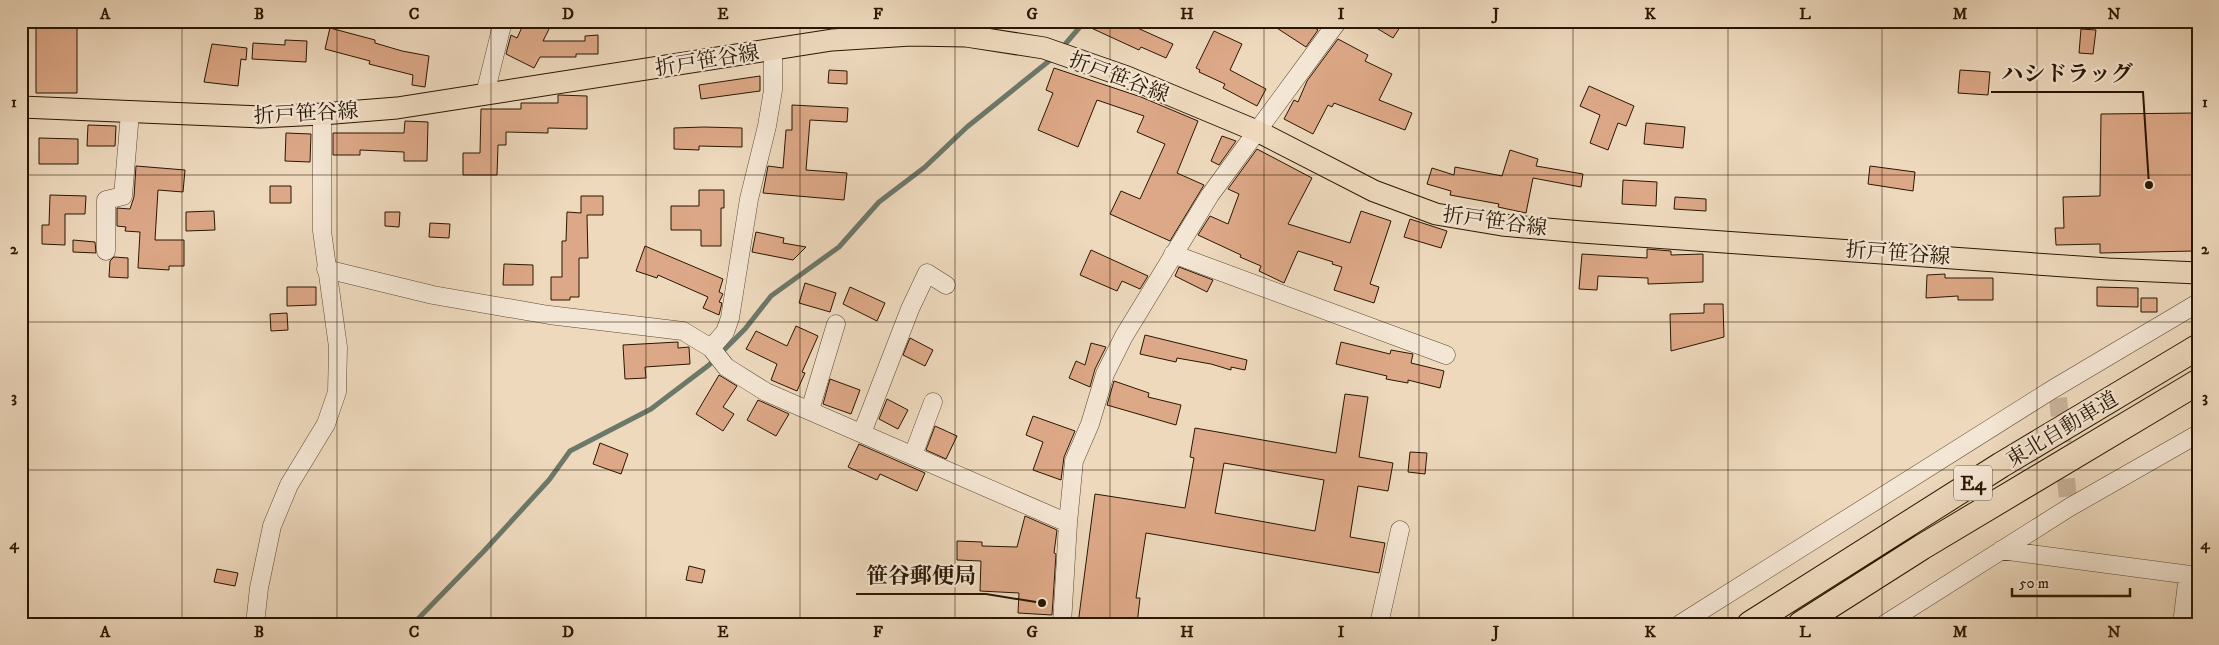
<svg xmlns="http://www.w3.org/2000/svg" width="2219" height="645" viewBox="0 0 2219 645" font-family="'IM FELL DW Pica','Noto Serif JP',serif">
<style>
.lines{fill:none;stroke-linecap:round;stroke-linejoin:round}
.stream{stroke:#6c786a;stroke-width:5}
.building{fill:#dda887;stroke:#291601;fill-rule:evenodd}
.minor-tunnel{stroke:#c7b297;stroke-width:18;stroke-dasharray:18 9;stroke-linecap:butt}
.minor-casing{stroke:#5a4730;stroke-width:19}
.major-casing{stroke:#291601;stroke-width:23}
.highway-casing{stroke:#291601;stroke-width:27}
.minor{stroke:#f4e6d4;stroke-width:18}
.major{stroke:#eed9bd;stroke-width:21}
.highway{stroke:#eed9bd;stroke-width:25}
.grid{fill:none;stroke:#291601;stroke-width:1;stroke-opacity:0.55}
.labels{text-anchor:middle;stroke-width:4.5;stroke-linejoin:round;paint-order:stroke}
.shield{fill:#f4e6d4;stroke:#665440;stroke-width:1}
.shield-label{font-size:20px;font-weight:bold;fill:#291601}
.street-label{font-size:21px;fill:#291601;stroke:#f4e6d4}
.leader{fill:none;stroke:#291601;stroke-width:2}
.callout-dot{fill:#291601;stroke:#f4e6d4;stroke-width:2}
.callout-label{font-size:22px;text-anchor:middle;font-weight:bold;fill:#291601;stroke:#f4e6d4;stroke-width:4.5;stroke-linejoin:round;paint-order:stroke}
.neatline{fill:none;stroke:#291601;stroke-width:2}
.grid-label{font-size:16px;text-anchor:middle;font-weight:bold;fill:#291601}
</style>
<rect width="100%" height="100%" fill="#eed9bd"/>
<filter id="stains"><feTurbulence type="fractalNoise" baseFrequency=".004" numOctaves="4"/><feColorMatrix values="0 0 0 0 .2 0 0 0 0 .09 0 0 0 0 .02 0 0 0 .5 -.17"/></filter>
<radialGradient id="worn" r=".72"><stop offset=".6" stop-color="#630" stop-opacity="0"/><stop offset="1" stop-color="#630" stop-opacity=".3"/></radialGradient>
<g class="lines">
<path class="stream" d="M1061 49 1085 21
M413 624 484 551 549 480 570 451 651 409 709 365 745 329 771 296 839 247 879 202 925 167 967 127 1054 57"/>
</g>
<path class="building" d="M45 21H77V93H36V26H45Z
M525 21H553L543 41H585V36L598 35V54H576V57H540L534 68 506 54 511 35 517 38Z
M1076 21H1122L1173 44 1166 58 1141 47 1139 50Z
M1266 21H1304L1318 30 1306 47Z
M1365 21H1404L1393 38Z
M330 28 375 40V43L402 51 429 56 425 87 412 85 413 75 369 64 370 61 325 49Z
M2081 29 2096 30 2093 54 2079 53Z
M1214 31 1242 44 1230 70 1266 89 1257 106 1223 88 1225 84 1199 72 1200 70 1196 68Z
M1338 39 1368 55 1365 61 1392 74 1379 100 1412 113 1405 130 1334 103 1332 107 1328 105 1313 134 1284 119 1294 100 1298 102 1307 81Z
M285 40 307 41 306 62 252 59 253 43 285 45Z
M212 44 247 48 246 60 241 59 238 86 204 82Z
M1054 68 1141 97 1198 121 1177 173 1204 185 1170 241 1110 214 1121 191 1140 199 1165 144 1137 132 1144 116 1097 100 1078 147 1038 130 1053 93 1046 90Z
M829 70 847 71V84L828 83Z
M1960 70 1990 72 1988 95 1958 93Z
M760 76V91L701 99 699 85Z
M1589 86 1634 106 1626 126 1618 123 1608 150 1590 143 1600 115 1580 106Z
M558 95 587 96V129L548 128V133L506 132V145H498L497 175H463V153H480L481 109H521V103H558Z
M792 105 848 108 847 122 810 120 806 170 847 173 844 200 763 193 768 166 783 168 786 130H792Z
M2196 113 2195 251 2100 253V244L2056 245 2055 228H2064L2063 197 2100 196 2101 114Z
M405 121 428 122 427 161H404V152L360 150V155H333V133H404Z
M1646 123 1685 127 1683 148 1644 144Z
M88 125 116 126 115 146H87Z
M704 127 742 128V147L699 146V150L674 149V128Z
M286 133 311 134 310 162 285 161Z
M1222 136 1236 141 1219 165 1211 161Z
M39 138 78 139V164H39Z
M1257 149 1312 178 1288 224 1350 243 1361 211 1391 221 1370 284 1379 287 1374 303 1334 290 1342 267 1332 264 1333 262 1298 251 1284 283 1259 271 1261 266 1240 257 1241 255 1198 235 1210 216 1228 224 1239 194 1228 189Z
M1510 150 1538 159 1536 166 1583 174 1581 187 1533 178 1526 213 1498 207 1499 204 1450 195 1451 191 1427 184 1432 168 1454 175 1455 167 1502 176Z
M136 166 185 170 183 192 158 190 155 240H184V266H169V270L138 268 140 232 125 231 126 227 117 226V208L130 209 134 197Z
M1870 166 1915 172 1913 191 1868 184Z
M1623 180 1657 182 1656 206 1622 204Z
M270 186H291V203H270Z
M699 190H724V208H721V246H701V230H671V206H699Z
M50 195 86 196 85 214H65V245L42 244V225H49Z
M581 196H603V215H587L588 258H579V297H570V300H551V277H562V241H566L567 212 581 213Z
M1675 197 1706 199V211L1674 209Z
M214 211 215 230 186 231V212Z
M385 212H400L399 227 385 226Z
M1410 219 1447 231 1441 248 1404 237Z
M430 223 450 224 449 238 429 237Z
M756 232 784 238 783 243 806 247 793 260 752 252Z
M73 240 95 242 96 253 73 252Z
M645 246 723 279 719 292 723 294 719 302 722 303 719 315 703 308 708 297 658 275 657 278 636 271Z
M1647 249 1671 251V255L1703 254V282L1648 284V278L1598 276 1597 290 1579 289 1582 254 1647 258Z
M1091 250 1148 276 1140 289 1122 281 1117 291 1080 275Z
M114 257 128 258V278L109 277 110 261Z
M504 264 533 265V285H503Z
M1179 267 1213 280 1207 292 1175 276Z
M1945 274V278H1993V300H1958V296L1926 298 1927 275Z
M805 283 836 293 830 312 799 303Z
M287 287H316V305L287 306Z
M850 287 885 303 877 321 843 304Z
M2097 287 2138 288V307L2097 306Z
M2141 298H2157V312H2141Z
M1704 304H1723L1724 337 1671 351 1670 314 1704 313Z
M287 313 288 330 271 331 270 314Z
M796 326 818 336 802 372 805 373 797 391 771 380 777 364 746 349 756 331 787 346Z
M1145 335 1247 360 1245 370 1231 367V370L1211 364 1177 358 1176 362 1140 354Z
M910 338 933 350 925 366 903 355Z
M678 342V348L689 347 690 364 645 367 646 378 625 379 623 345Z
M1341 342 1390 354 1391 350 1413 354 1411 363 1444 371 1440 388 1408 380V383L1386 379 1387 376 1336 364Z
M1091 343 1106 347 1095 369 1090 387 1069 378 1076 361 1085 365Z
M719 375 737 386 723 407 734 414 723 431 696 414Z
M830 379 860 390 851 414 823 404Z
M1114 381 1149 393 1148 397 1181 405 1176 425 1107 405Z
M1345 394 1368 397 1359 457 1393 463 1388 491 1358 486 1350 537 1385 543 1379 573 1146 533 1136 598H1140L1137 624H1078L1095 494 1185 508 1194 458 1190 457 1195 428 1336 453ZM1224 463 1324 480 1315 531 1215 513Z
M887 399 908 410 898 429 879 419Z
M758 400 789 414 776 436 747 420Z
M1033 416 1075 431 1064 457 1061 480 1033 470 1043 442 1026 435Z
M935 426 957 436 946 459 926 450Z
M600 443 628 454 621 474 593 464Z
M859 444 925 473 917 491 880 474 877 480 848 467Z
M1410 452 1427 453 1425 474 1408 472Z
M1025 516 1057 530 1054 553 1056 554 1052 615 1018 613 1019 593 980 591 981 561 957 560V541L982 542V546L1017 547Z
M689 566 705 570 702 583 686 580Z
M217 569 238 573 235 586 214 582Z"/>
<g class="lines">
<path class="minor-tunnel" d="M2058 398 2068 499"/>
<defs>
<path id="minor" d="M485 94 503 21
M106 251V200L123 196 130 113
M1173 254 1446 355
M326 269 433 295 549 315 683 331 711 348 726 367 766 392 1068 523
M711 348 725 332 730 318 749 199 767 126 773 90V49
M810 410 836 324
M862 433 910 309 927 273 946 285
M913 455 933 402
M2001 550 2198 576
M255 624 259 588 272 526 289 485 326 424 337 392 338 347 322 231V114
M1062 624 1068 523 1074 461 1090 424 1105 374 1124 336 1210 195 1338 21
M1379 624 1400 530
M1680 624 2053 389 2198 303
M1885 624 2070 507 2198 434
M2182 624 2188 575"/>
<path id="major" d="M21 107 260 117 322 114 397 108 832 40 911 35 966 36 1044 48 1127 77 1259 132 1374 191 1436 214 1502 225 1582 232 2108 269 2198 273"/>
<path id="highway" d="M1750 624 2001 465 2198 347
M1801 624 1922 547 2198 382"/>
</defs>
<use href="#minor" class="minor-casing"/>
<use href="#major" class="major-casing"/>
<use href="#highway" class="highway-casing"/>
<use href="#minor" class="minor"/>
<use href="#major" class="major"/>
<use href="#highway" class="highway"/>
</g>
<path class="grid" d="M182 21V624M337 21V624M491 21V624M646 21V624M800 21V624M955 21V624M1110 21V624M1264 21V624M1419 21V624M1573 21V624M1728 21V624M1882 21V624M2037 21V624M21 175H2198M21 322H2198M21 470H2198"/>
<g class="labels">
<rect class="shield" x="1954" y="465.5" width="38" height="35" rx="4"/>
<g class="shield-label">
<text x="1973" y="490">E4</text>
</g>
<g class="street-label">
<text transform="translate(707 60) rotate(-9)" y="7">折戸笹谷線</text>
<text transform="translate(1119 77) rotate(21)" y="7">折戸笹谷線</text>
<text transform="translate(306 113) rotate(-3)" y="7">折戸笹谷線</text>
<text transform="translate(1495 221) rotate(8)" y="7">折戸笹谷線</text>
<text transform="translate(1898 253) rotate(4)" y="7">折戸笹谷線</text>
<text transform="translate(2062 429) rotate(-31)" y="7">東北自動車道</text>
</g>
</g>
<path class="leader" d="M2149 185L2143 92H1991M1042 603L986 594H856"/>
<g class="callout-dot">
<circle cx="2149" cy="185" r="5"/>
<circle cx="1042" cy="603" r="5"/>
</g>
<g class="callout-label">
<text x="2067" y="81">ハシドラッグ</text>
<text x="921" y="583">笹谷郵便局</text>
</g>
<rect width="2219" height="645" fill="none" stroke="#eed9bd" stroke-width="55"/>
<path d="M2012 588v8h118v-8" fill="none" stroke="#291601" stroke-width="2.5"/>
<text x="2019" y="588" font-size="15" fill="#291601" stroke="#f4e6d4" stroke-width="4" paint-order="stroke">50 m</text>
<rect x="28" y="28" width="2164" height="590" class="neatline"/>
<g class="grid-label">
<text x="105" y="19">A</text>
<text x="259" y="19">B</text>
<text x="414" y="19">C</text>
<text x="568" y="19">D</text>
<text x="723" y="19">E</text>
<text x="878" y="19">F</text>
<text x="1032" y="19">G</text>
<text x="1187" y="19">H</text>
<text x="1341" y="19">I</text>
<text x="1496" y="19">J</text>
<text x="1650" y="19">K</text>
<text x="1805" y="19">L</text>
<text x="1960" y="19">M</text>
<text x="2114" y="19">N</text>
<text x="14" y="107">1</text>
<text x="2205" y="107">1</text>
<text x="14" y="254">2</text>
<text x="2205" y="254">2</text>
<text x="14" y="402">3</text>
<text x="2205" y="402">3</text>
<text x="14" y="549">4</text>
<text x="2205" y="549">4</text>
<text x="105" y="637">A</text>
<text x="259" y="637">B</text>
<text x="414" y="637">C</text>
<text x="568" y="637">D</text>
<text x="723" y="637">E</text>
<text x="878" y="637">F</text>
<text x="1032" y="637">G</text>
<text x="1187" y="637">H</text>
<text x="1341" y="637">I</text>
<text x="1496" y="637">J</text>
<text x="1650" y="637">K</text>
<text x="1805" y="637">L</text>
<text x="1960" y="637">M</text>
<text x="2114" y="637">N</text>
</g>
<rect width="100%" height="100%" filter="url(#stains)"/>
<rect width="100%" height="100%" fill="url(#worn)"/>
</svg>
